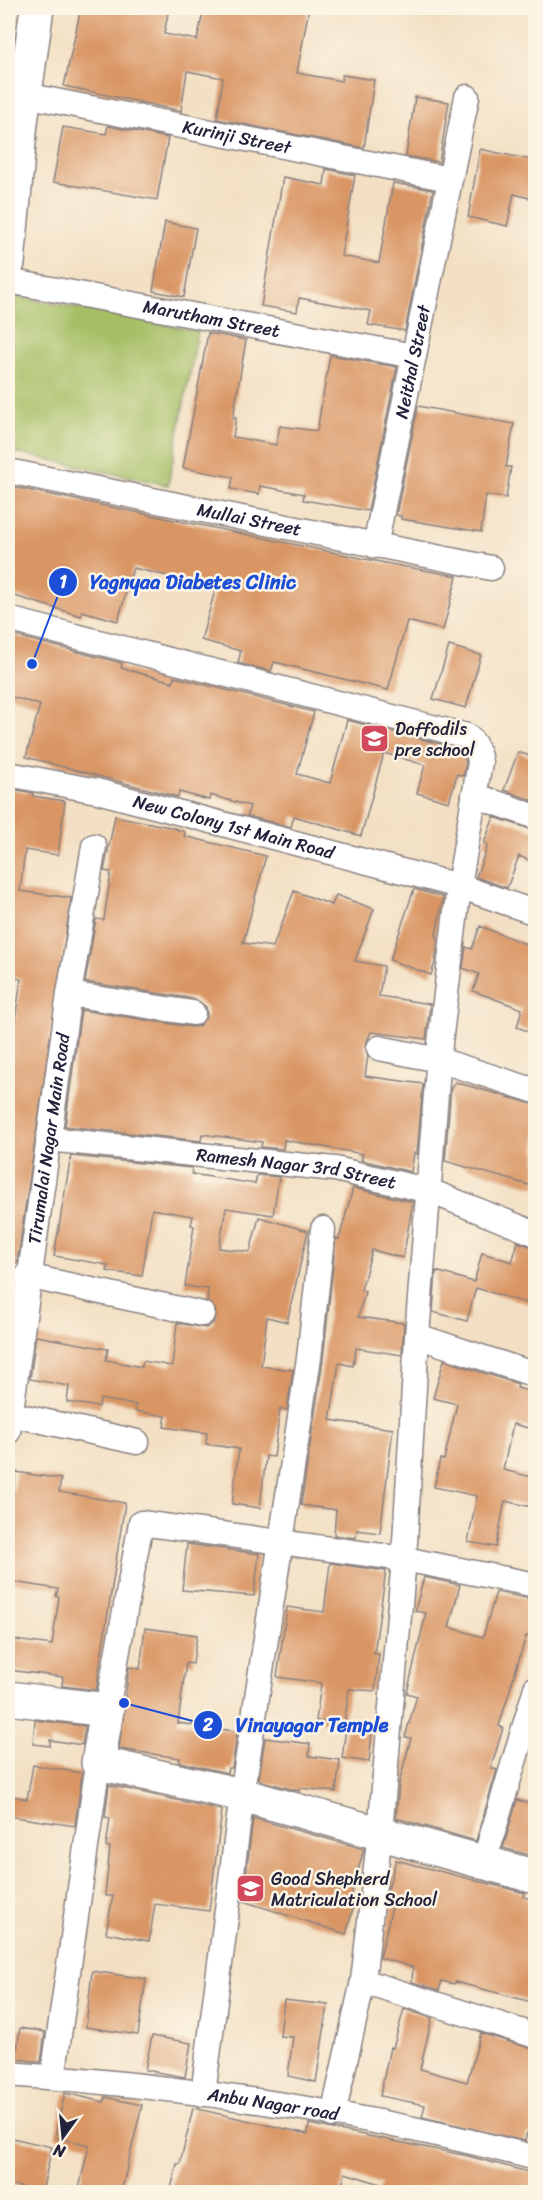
<svg xmlns="http://www.w3.org/2000/svg" width="543" height="2200" viewBox="0 0 543 2200" font-family="Sriracha,sans-serif">
<style>
.green{fill:#a6bf65;stroke:#647050;stroke-width:1.5}
.building{fill:#d99564}
.lines{fill:none;stroke-linecap:round;stroke-linejoin:round}
.street-casing{stroke:#8a8180;stroke-width:27}
.secondary-casing{stroke:#8a8180;stroke-width:36}
.street{stroke:#fff;stroke-width:24}
.secondary{stroke:#fff;stroke-width:33}
.labels{text-anchor:middle;stroke-width:5;stroke-linejoin:round;paint-order:stroke}
.street-label{font-size:18px;fill:#22223b;stroke:#fcf5e5}
.poi-label{font-size:18px;fill:#22223b;stroke:#fcf5e5;text-anchor:start}
.leader{fill:none;stroke:#1d4ed8;stroke-width:2}
.callout-dot{fill:#1d4ed8;stroke:#fcf5e5;stroke-width:2}
.mark-label{font-size:18px;text-anchor:middle;font-weight:bold;fill:#fff}
.callout-label{font-size:20px;text-anchor:middle;font-weight:bold;fill:#1d4ed8;stroke:#fcf5e5;stroke-width:5;stroke-linejoin:round;paint-order:stroke}
</style>
<rect width="100%" height="100%" fill="#fcf5e5"/>
<filter id="ink" filterUnits="userSpaceOnUse"><feTurbulence type="fractalNoise" baseFrequency=".0167" numOctaves="2"/><feDisplacementMap in="SourceGraphic" scale="12" xChannelSelector="R" yChannelSelector="G"/><feConvolveMatrix kernelMatrix="1 2 1 2 8 2 1 2 1" color-interpolation-filters="sRGB"/></filter>
<filter id="wash" filterUnits="userSpaceOnUse"><feTurbulence type="fractalNoise" baseFrequency=".008" numOctaves="4" result="noise"/><feDisplacementMap in="SourceGraphic" scale="24" xChannelSelector="R" yChannelSelector="G"/><feGaussianBlur stdDeviation="1.35" result="paint"/><feColorMatrix in="noise" values="0 0 0 0 0 0 0 0 0 0 0 0 0 0 0 0 0 1.4 0 .05"/><feComposite in="paint" operator="in"/></filter>
<g filter="url(#wash)">
<rect width="100%" height="100%" fill="#f3e0c4"/>
<path class="green" d="M15 296 198 331 168 485 8 451V373Z"/>
<g id="blocks">
<path class="building" d="M81 8H169L164 34 197 40 204 8H309L297 73 342 81V75L374 80 364 148 217 119 223 78 187 71 181 111 64 86Z
M415 97 449 102 439 162 406 156Z
M108 126 168 138 157 200 53 182 63 127 106 134Z
M480 149 536 161 533 199 514 194 507 226 468 217Z
M326 169 355 175 341 256 379 263 393 183 433 190 405 331 368 325 371 311 299 298 297 312 261 306 283 177 324 185Z
M165 222 196 228 184 297 153 291Z
M208 333 246 340 233 418H236L233 437 276 445 280 426 317 431 330 355 397 367 368 511 303 500 304 494 260 486 259 494 231 489 233 477 183 468Z
M418 406 514 424 506 467H511L506 498 486 495 481 532 401 519V516L396 515Z
M13 487 390 564 457 576 443 630 407 621 388 690 274 662 271 671 238 663 241 651 201 640 216 587 133 568 118 621 82 611 81 616 8 594V508Z
M8 634 122 663 121 668 173 682 174 677 314 712 297 774 330 783 347 720 460 749 466 762 463 776 457 774 449 802 417 793 425 765 384 753 361 836 294 816 291 827 247 816 250 806 210 795 209 800 179 792 178 797 26 757 40 705 8 696Z
M449 646 481 655 466 708 433 699Z
M518 752 536 758V802L504 790Z
M8 788 33 793V796L65 801 58 855 25 850 20 891 71 898 17 1263 8 1262V1019L15 1020 21 979 9 977 14 942H8Z
M115 816 170 827 185 832 184 836 266 856 243 943 273 947 294 891 332 905 336 895 374 909 355 961 384 966 379 996 430 1004 426 1039 371 1032 365 1046 368 1056 365 1076 423 1084 417 1154 414 1153 411 1172 361 1160 363 1154 284 1140 283 1149 261 1147 262 1142 202 1134 201 1141 65 1126 81 1010 191 1027 199 1026 207 1016 206 1007 195 999 85 982 96 919 104 920 111 872 104 871Z
M494 817 536 831V863L519 856 507 888 476 877 488 845 484 843Z
M414 889 443 897 436 936 438 937 435 963 431 975 390 960Z
M480 926 536 948V1034L517 1027 522 1009 473 991 479 974 463 968 466 947 472 949Z
M455 1082 536 1105V1187L445 1161 451 1088Z
M71 1156 192 1168V1174L255 1184 257 1175 279 1177 273 1215 226 1208 219 1248 250 1252 259 1217 308 1231 287 1322 267 1317 261 1366 293 1370 287 1410 280 1409 274 1457 266 1456 260 1508 232 1504 239 1449 206 1444 207 1433 164 1427 166 1416 135 1411 136 1405 100 1399 99 1407 67 1402 69 1386 30 1379 36 1336 108 1349 106 1360 142 1367 143 1361 172 1366 177 1323 206 1328 213 1323 216 1316 215 1309 207 1301 208 1289 185 1286 194 1226 191 1225 193 1216 152 1209 142 1276 107 1271 108 1265 54 1256Z
M353 1188 413 1202 403 1258 372 1250 361 1290 365 1292 358 1317 404 1323 402 1355 356 1348 353 1366 339 1363 330 1420 393 1429 380 1533 357 1530 356 1538 334 1535 336 1510 301 1505 323 1360 336 1238 339 1239Z
M518 1242 536 1248V1306L476 1288 467 1321 433 1312 436 1271 474 1282 482 1253 512 1262Z
M444 1360 518 1384 517 1388 536 1393V1430L513 1424 503 1470 536 1478V1508L505 1501 496 1547 468 1542 477 1496 434 1487 440 1459 444 1460 457 1404 433 1398Z
M16 1472 61 1479 59 1492 125 1503 96 1690 62 1686 63 1677 8 1670V1639L52 1645 59 1597 56 1596 58 1589 8 1581V1528Z
M187 1544 259 1554 254 1596 182 1590Z
M330 1563 386 1571 374 1654H379L375 1691 349 1689 344 1725 316 1721 321 1683 277 1677 287 1607 324 1612Z
M424 1577 460 1585 449 1627 483 1637 496 1592 536 1600V1629L533 1638 526 1636 499 1726 503 1728 491 1768 497 1770 476 1841 396 1818 399 1784 411 1738 405 1737 417 1696 407 1693 426 1613 415 1611Z
M145 1628 197 1635 193 1664 186 1663 178 1723 234 1731 237 1734 232 1768H228L227 1773 179 1762 180 1758 119 1749 129 1667 140 1669Z
M35 1720 85 1726 82 1745 50 1740V1746L33 1744Z
M346 1729 372 1732 369 1762 342 1758Z
M265 1738 310 1744 309 1756 340 1760 336 1792 300 1788 299 1791 261 1781 259 1778Z
M33 1765 82 1773 75 1826 8 1816V1795L27 1799Z
M109 1785 222 1810 209 1911 155 1904 149 1941 106 1933 113 1896H105L110 1847H106L110 1818 105 1817Z
M517 1800 536 1805V1857L503 1848Z
M253 1818 364 1849 350 1900 355 1901 346 1934 243 1901Z
M396 1860 525 1893 524 1897 536 1900V2003L455 1982 454 1984 442 1981 439 1990 412 1982 413 1967 380 1958 393 1902 387 1900 388 1889Z
M92 1971 146 1979 138 2035 86 2027Z
M284 2000 328 2005 316 2082 288 2076 293 2037 280 2036Z
M404 2009 432 2018 420 2069 467 2082 481 2033 536 2050V2135L527 2133 525 2141 422 2117 425 2105 380 2096 390 2047 393 2048Z
M20 2028 45 2032 41 2062 16 2059Z
M152 2036 191 2043 185 2077 145 2070Z
M65 2093 104 2102 105 2097 142 2105 121 2193H78L89 2145 55 2137Z
M193 2108 308 2134 309 2124 468 2156 536 2174V2193H378L381 2184 345 2173 340 2193H170L177 2164H180Z
M12 2138 52 2147 42 2192 8 2184V2159Z"/>
</g>
</g>
<g filter="url(#ink)">
<use href="#blocks" fill-opacity="0" stroke="#8a8180" stroke-width="1.5"/>
<g class="lines">
<defs>
<g id="street">
<path id="s1" d="M25 95 449 179"/>
<path id="s2" d="M8 281 414 356"/>
<path id="s3" d="M8 471 491 568"/>
<path id="s4" d="M375 546 467 97"/>
<path d="M8 619 467 736C476 744 478 751 480 762L459 886 440 1043 417 1336 404 1559 380 1832 363 1981 333 2115"/>
<path id="s5" d="M8 774 97 791 459 886 536 913"/>
<path d="M474 795 536 817"/>
<path d="M69 994 193 1013"/>
<path d="M379 1048 439 1060 536 1091"/>
<path id="s6" d="M48 1139 335 1169 430 1191 536 1234"/>
<path d="M27 1276 202 1314"/>
<path d="M417 1336 536 1375"/>
<path d="M11 1414 137 1442"/>
<path id="s7" d="M8 1432 69 994 94 846"/>
<path d="M107 1710 141 1523 404 1559 536 1585"/>
<path d="M484 1862 536 1688"/>
<path d="M363 1981 536 2036"/>
<path id="s8" d="M8 2074C185 2086 364 2113 536 2158"/>
<path d="M53 2077 98 1763"/>
<path d="M203 2094 242 1795 309 1358 323 1229"/>
</g>
<path id="secondary" d="M8 263 21 122 37 8
M8 1698 107 1710 98 1763 242 1795 536 1877"/>
</defs>
<use href="#street" class="street-casing"/>
<use href="#secondary" class="secondary-casing"/>
<use href="#street" class="street"/>
<use href="#secondary" class="secondary"/>
</g>
</g>
<defs>
<symbol id="school-square" viewBox="-11 -11 22 22"><rect x="-9" y="-9" width="18" height="18" rx="4" fill="#d1495b" stroke="#fcf5e5"/><path d="M0-5L7-2L0 1L-7-2ZM-4 1L0 2.5L4 1V4Q0 6-4 4Z" fill="#fff"/></symbol>
</defs>
<g fill-rule="evenodd">
<use href="#school-square" x="358" y="722" width="33" height="33"/>
<use href="#school-square" x="234" y="1872" width="33" height="33"/>
</g>
<g class="labels">
<g class="street-label">
<text dy="6" stroke="none"><textPath href="#s1" startOffset="216">Kurinji Street</textPath></text>
<text dy="6" stroke="none"><textPath href="#s2" startOffset="207">Marutham Street</textPath></text>
<text dy="6" stroke="none"><textPath href="#s4" startOffset="188">Neithal Street</textPath></text>
<text dy="6" stroke="none"><textPath href="#s3" startOffset="246">Mullai Street</textPath></text>
<text dy="6" stroke="none"><textPath href="#s5" startOffset="232">New Colony 1st Main Road</textPath></text>
<text dy="6" stroke="none"><textPath href="#s7" startOffset="296">Tirumalai Nagar Main Road</textPath></text>
<text dy="6" stroke="none"><textPath href="#s6" startOffset="250">Ramesh Nagar 3rd Street</textPath></text>
<text dy="6" stroke="none"><textPath href="#s8" startOffset="267">Anbu Nagar road</textPath></text>
</g>
<g class="poi-label">
<text x="395" y="735">Daffodils<tspan x="395" dy="21">pre school</tspan></text>
<text x="271" y="1885">Good Shepherd<tspan x="271" dy="21">Matriculation School</tspan></text>
</g>
</g>
<path class="leader" d="M32 664L63 582M124 1703L208 1725"/>
<g class="callout-dot">
<circle cx="32" cy="664" r="6"/>
<circle cx="124" cy="1703" r="6"/>
<circle cx="63" cy="582" r="15"/>
<circle cx="208" cy="1725" r="15"/>
</g>
<g class="mark-label">
<text x="63" y="588">1</text>
<text x="208" y="1731">2</text>
</g>
<g class="callout-label">
<text x="193" y="589">Yagnyaa Diabetes Clinic</text>
<text x="312" y="1732">Vinayagar Temple</text>
</g>
<rect width="543" height="2200" fill="none" stroke="#fcf5e5" stroke-width="30"/>
<g transform="translate(63 2137) rotate(195)" stroke="#fcf5e5" stroke-width="4.5" paint-order="stroke">
<path d="M0-4.5L10 22L0 15L-10 22Z" fill="#22223b"/>
<text y="-9" font-size="16" font-weight="bold" text-anchor="middle" fill="#22223b">N</text>
</g>
</svg>
